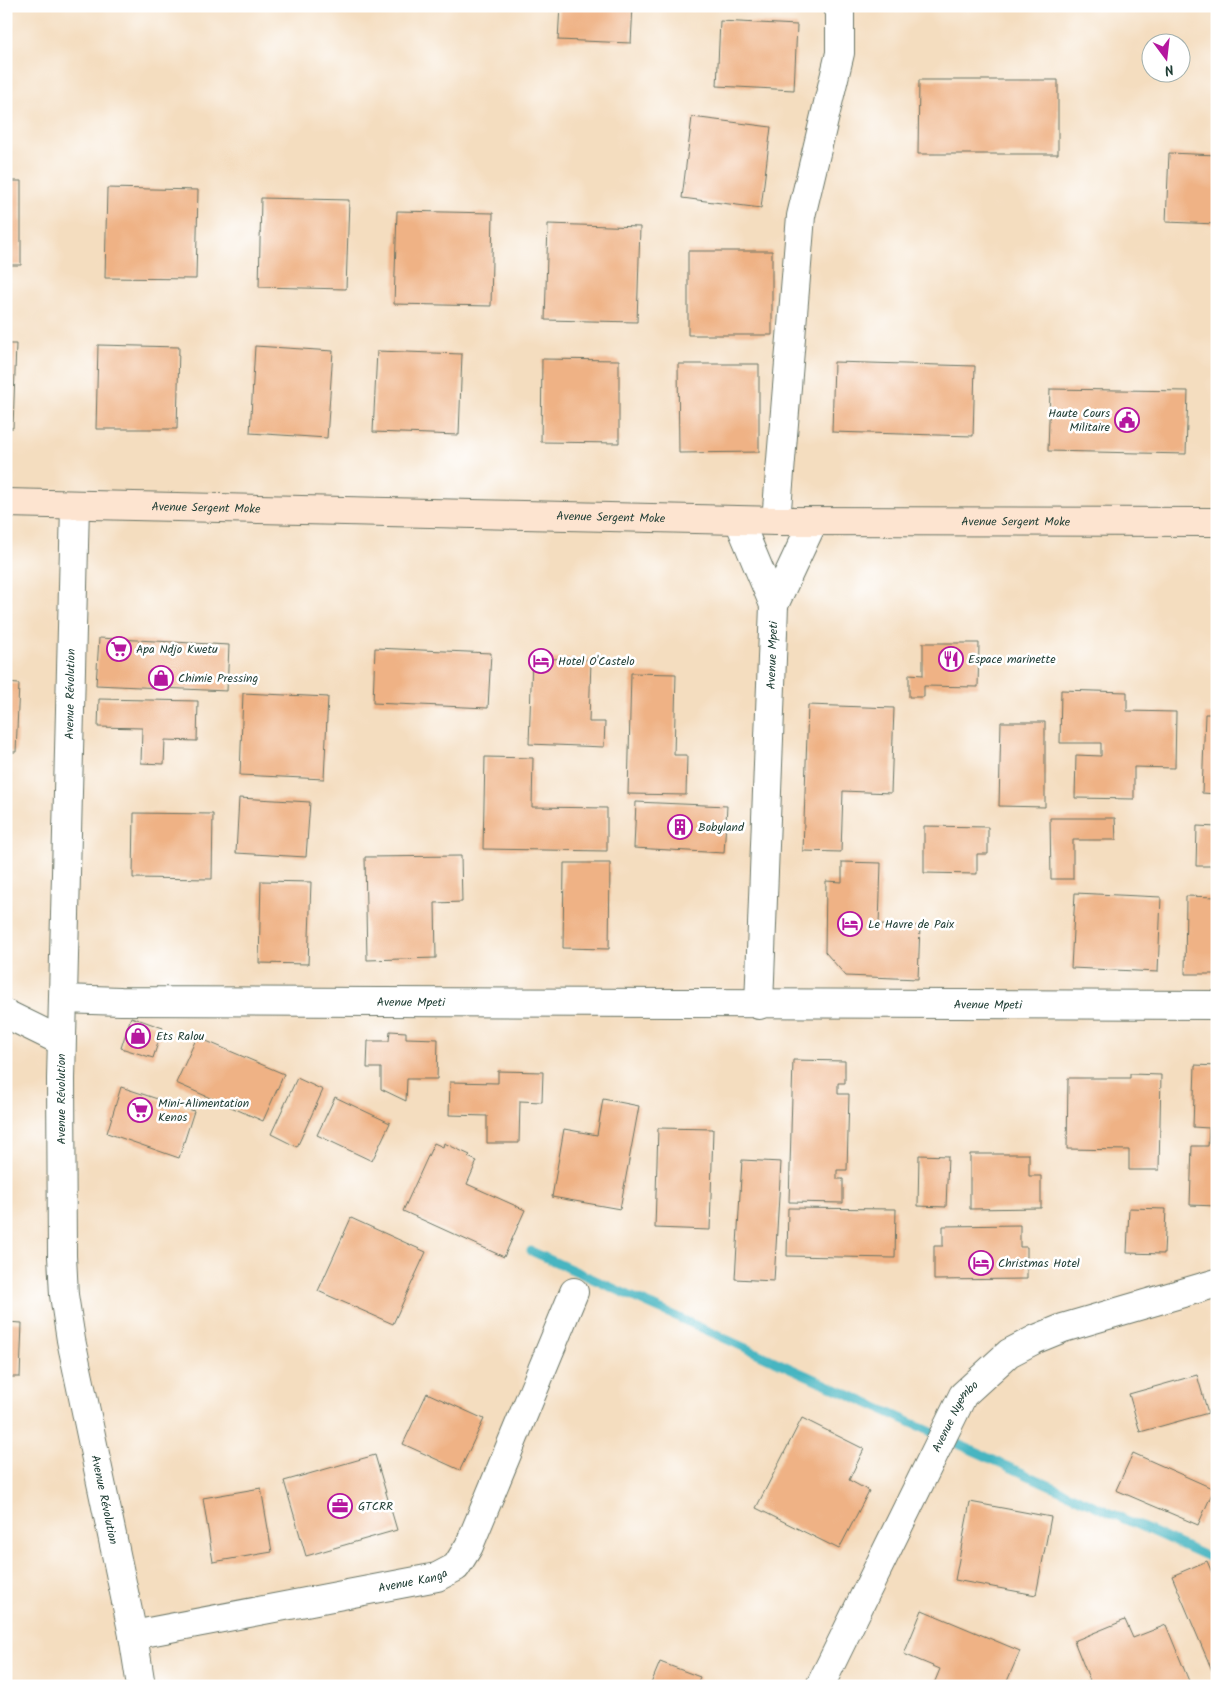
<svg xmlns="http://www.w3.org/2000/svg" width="1223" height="1692" viewBox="0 0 1223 1692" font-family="Kalam,sans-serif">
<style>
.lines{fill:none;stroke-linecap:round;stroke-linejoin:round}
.stream{stroke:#47b5c1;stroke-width:9}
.building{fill:#efb285}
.street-casing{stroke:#6a7565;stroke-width:30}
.secondary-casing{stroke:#6a7565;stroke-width:30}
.street{stroke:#fff;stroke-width:28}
.secondary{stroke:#fde4d0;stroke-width:28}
.labels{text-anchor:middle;stroke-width:5;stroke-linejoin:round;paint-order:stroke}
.poi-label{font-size:12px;fill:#1f3d34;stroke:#fff;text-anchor:start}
.street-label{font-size:12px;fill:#1f3d34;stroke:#fff}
</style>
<rect width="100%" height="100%" fill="#fff"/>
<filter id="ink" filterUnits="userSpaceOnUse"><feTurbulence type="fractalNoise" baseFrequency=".02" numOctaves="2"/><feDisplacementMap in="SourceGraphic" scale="10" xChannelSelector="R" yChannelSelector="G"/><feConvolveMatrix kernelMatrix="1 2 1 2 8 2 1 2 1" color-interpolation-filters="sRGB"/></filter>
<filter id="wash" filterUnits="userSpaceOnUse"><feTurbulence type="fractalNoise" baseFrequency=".0096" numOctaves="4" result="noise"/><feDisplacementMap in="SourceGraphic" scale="20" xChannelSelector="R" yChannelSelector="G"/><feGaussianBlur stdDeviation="1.12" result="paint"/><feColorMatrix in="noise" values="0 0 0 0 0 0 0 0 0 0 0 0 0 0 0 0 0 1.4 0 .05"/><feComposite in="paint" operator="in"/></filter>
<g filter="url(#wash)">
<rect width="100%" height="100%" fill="#f4ddbf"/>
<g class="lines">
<path class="stream" d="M531 1251 1217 1561"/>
</g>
<g id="blocks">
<path class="building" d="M560 6H633L631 43 558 40Z
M720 21 797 25 794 90 717 86Z
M919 80H1058V154H918Z
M692 117 771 127 761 208 682 198Z
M1169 153 1217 155V224L1166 222Z
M6 181H21V265H6Z
M107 188 198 190 196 279 105 278Z
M261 198 349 200 346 289 259 287Z
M397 211 493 213 491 306 394 304Z
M548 224 640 227 637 322 545 320Z
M688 251H772V335H688Z
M6 344H16L13 428H6Z
M98 345 179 347 177 429H96Z
M255 346 333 351 327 438 250 433Z
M377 351 462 354 459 435 373 432Z
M542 359 619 360V443L541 442Z
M834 362 975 366 973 436 832 432Z
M678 364H759V452L679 453Z
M1050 389 1188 391 1186 454 1048 451Z
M99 638 229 645 227 691 96 685Z
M923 643H979L978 687 924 686V697H909V674L923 675Z
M375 648 491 653 488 708 373 703Z
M532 658 591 660 589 722H605L604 747 529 744Z
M631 673 676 674 674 755H687L686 795 628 794Z
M6 683 19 684 16 752H6Z
M1061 690 1127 692V711L1176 712 1175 768 1134 767V799L1075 798 1076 755 1101 756V743H1060Z
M243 693 328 697 324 779 240 775Z
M99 699 198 701 197 741 165 740 164 764 141 763 142 728 98 727Z
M808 705 894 708 891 793 843 791 841 852 803 851Z
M1205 714H1217V794L1202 793Z
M1001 722H1045V807L999 806Z
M485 757 533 758 532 807 607 808V851L483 849Z
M239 798 310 802 306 857 236 853Z
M636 802 727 806 724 853 634 848Z
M134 813 213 814 212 879 133 878Z
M1050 818H1115L1116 840H1073V879H1051Z
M924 826 988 827V854H977V874L924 873Z
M1197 826 1217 827V866H1196Z
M461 856 462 902 435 903 436 958 367 960 365 857Z
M842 862 881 863 879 925 920 926 918 979 846 976 825 952 826 881 842 882Z
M564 863H610L609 949 563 948Z
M261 881 311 882 308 964 259 963Z
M1075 893 1161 897 1158 972 1071 968Z
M1186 896 1217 897V974H1185Z
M131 1017 163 1028 153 1058 121 1048Z
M390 1031 406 1032V1038L438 1039 437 1079H407L406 1101 381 1089V1068H367L368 1041H389Z
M197 1037 284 1074 263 1121 176 1083Z
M793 1060 845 1061V1083H838V1094H849L847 1170H837V1179H843V1203L789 1202Z
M1195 1065 1217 1066V1206L1190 1205 1192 1146H1208L1209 1128 1193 1127Z
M498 1071 543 1072 542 1102 520 1101 519 1143H487V1116L449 1115 450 1082 498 1083Z
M1130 1074 1161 1075 1159 1170H1129V1150L1067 1149 1068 1078H1130Z
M297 1078 323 1090 297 1147 271 1134Z
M121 1087 194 1111 179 1158 107 1133Z
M335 1097 390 1123 372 1161 317 1135Z
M603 1099 639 1106 620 1209 552 1197 564 1129 597 1135Z
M658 1128 713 1129 710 1230 655 1228Z
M434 1143 443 1147 444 1143 470 1155 468 1157 477 1161 467 1184 525 1210 504 1257 403 1211Z
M970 1154H1029V1176H1041V1208L970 1209Z
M919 1155 948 1156 946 1207 918 1206Z
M742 1160 781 1162 774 1281 735 1279Z
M788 1208 896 1209 895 1258 787 1256Z
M1129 1208 1166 1209 1164 1254 1127 1253Z
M351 1218 426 1252 393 1324 318 1291Z
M1020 1225V1247H1027V1279L934 1280V1246H943V1226Z
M6 1322 22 1323 20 1377H6Z
M1197 1375 1208 1413 1140 1432 1129 1394Z
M427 1393 484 1419 460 1470 403 1444Z
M802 1418 864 1449 849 1480 869 1491 839 1549 756 1508Z
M1133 1453 1214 1489 1198 1525 1116 1490Z
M375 1455 397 1530 306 1556 284 1481Z
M261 1488 272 1552 213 1562 203 1498Z
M970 1502 1051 1517 1036 1595 955 1580Z
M1207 1561 1217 1584V1674L1214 1675 1172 1576Z
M922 1610 1020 1651 1005 1686H933L940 1669 904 1654Z
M1125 1620 1133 1638 1166 1625 1191 1686H1080L1090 1681 1074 1641Z
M660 1662 700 1677 696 1686H650Z"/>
</g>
</g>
<g filter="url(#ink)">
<use href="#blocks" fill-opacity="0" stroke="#6a7565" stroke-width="1"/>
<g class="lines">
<defs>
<g id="street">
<path id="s1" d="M75 505 61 1079 62 1256 64 1295 71 1340 133 1635 141 1686"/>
<path d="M739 521 774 605"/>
<path d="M776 521 801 216 840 53V11L837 6"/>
<path id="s2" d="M63 999 121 1001C486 1002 851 1005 1217 1005"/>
<path id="s3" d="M759 1005 774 605 813 522"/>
<path d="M6 1014 61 1041"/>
<path id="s4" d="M133 1635 437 1577 456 1567 469 1546 574 1292"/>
<path id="s5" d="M820 1686 963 1395 1009 1353 1036 1339 1063 1328 1217 1283"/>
</g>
<g id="secondary">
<path id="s6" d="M6 503 776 521 1217 522"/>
</g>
</defs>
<use href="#street" class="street-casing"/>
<use href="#secondary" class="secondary-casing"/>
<use href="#street" class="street"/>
<use href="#secondary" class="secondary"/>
</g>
</g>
<defs>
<symbol id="civic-ring" viewBox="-11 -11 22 22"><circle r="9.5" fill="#fff" stroke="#b5179e" stroke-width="1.5"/><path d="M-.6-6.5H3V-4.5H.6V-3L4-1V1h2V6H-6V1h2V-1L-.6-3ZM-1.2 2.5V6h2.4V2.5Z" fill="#b5179e"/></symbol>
<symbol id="supermarket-ring" viewBox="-11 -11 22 22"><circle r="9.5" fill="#fff" stroke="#b5179e" stroke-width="1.5"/><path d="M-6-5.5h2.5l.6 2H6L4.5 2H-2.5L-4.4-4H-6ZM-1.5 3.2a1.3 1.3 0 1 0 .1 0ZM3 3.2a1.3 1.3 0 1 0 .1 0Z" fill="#b5179e"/></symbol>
<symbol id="restaurant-ring" viewBox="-11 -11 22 22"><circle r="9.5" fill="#fff" stroke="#b5179e" stroke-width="1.5"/><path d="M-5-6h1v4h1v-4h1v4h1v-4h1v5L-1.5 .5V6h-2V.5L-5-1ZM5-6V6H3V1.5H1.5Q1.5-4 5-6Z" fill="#b5179e"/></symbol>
<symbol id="hotel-ring" viewBox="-11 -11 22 22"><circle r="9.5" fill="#fff" stroke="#b5179e" stroke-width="1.5"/><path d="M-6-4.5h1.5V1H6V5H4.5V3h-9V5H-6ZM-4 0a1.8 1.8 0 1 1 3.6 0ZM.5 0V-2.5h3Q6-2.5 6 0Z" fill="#b5179e"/></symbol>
<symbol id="shop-ring" viewBox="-11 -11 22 22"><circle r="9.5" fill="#fff" stroke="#b5179e" stroke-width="1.5"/><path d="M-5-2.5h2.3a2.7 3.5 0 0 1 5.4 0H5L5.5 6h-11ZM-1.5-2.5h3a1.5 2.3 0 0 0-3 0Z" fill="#b5179e"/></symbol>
<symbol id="building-ring" viewBox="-11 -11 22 22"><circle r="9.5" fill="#fff" stroke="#b5179e" stroke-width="1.5"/><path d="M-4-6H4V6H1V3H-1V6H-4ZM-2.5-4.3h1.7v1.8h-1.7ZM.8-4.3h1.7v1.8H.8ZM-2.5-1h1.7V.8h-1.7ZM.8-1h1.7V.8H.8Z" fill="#b5179e"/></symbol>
<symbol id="office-ring" viewBox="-11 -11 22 22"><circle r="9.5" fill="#fff" stroke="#b5179e" stroke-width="1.5"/><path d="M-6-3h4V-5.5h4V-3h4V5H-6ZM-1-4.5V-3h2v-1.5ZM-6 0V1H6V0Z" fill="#b5179e"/></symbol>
</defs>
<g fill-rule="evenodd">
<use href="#civic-ring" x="1113" y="406" width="28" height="28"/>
<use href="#supermarket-ring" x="105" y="635" width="28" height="28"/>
<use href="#restaurant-ring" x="937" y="645" width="28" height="28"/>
<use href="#hotel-ring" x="527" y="647" width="28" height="28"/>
<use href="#shop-ring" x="147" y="664" width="28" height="28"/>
<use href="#building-ring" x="666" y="813" width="28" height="28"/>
<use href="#hotel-ring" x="836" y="910" width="28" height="28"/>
<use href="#shop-ring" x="124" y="1022" width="28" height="28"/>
<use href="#supermarket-ring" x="126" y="1096" width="28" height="28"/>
<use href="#hotel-ring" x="967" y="1249" width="28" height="28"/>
<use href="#office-ring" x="326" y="1492" width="28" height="28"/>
</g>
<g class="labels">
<g class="poi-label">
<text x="1110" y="417" text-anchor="end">Haute Cours<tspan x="1110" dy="14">Militaire</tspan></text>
<text x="136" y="653">Apa Ndjo Kwetu</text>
<text x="968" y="663">Espace marinette</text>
<text x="558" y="665">Hotel O'Castelo</text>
<text x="178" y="682">Chimie Pressing</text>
<text x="698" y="831">Bobyland</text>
<text x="868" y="928">Le Havre de Paix</text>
<text x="156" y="1040">Ets Ralou</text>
<text x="158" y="1107">Mini-Alimentation<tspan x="158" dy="14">Kenos</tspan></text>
<text x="998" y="1267">Christmas Hotel</text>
<text x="358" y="1510">GTCRR</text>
</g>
<g class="street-label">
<text dy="4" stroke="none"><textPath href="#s6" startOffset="200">Avenue Sergent Moke</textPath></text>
<text dy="4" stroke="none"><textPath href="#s6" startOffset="605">Avenue Sergent Moke</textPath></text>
<text dy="4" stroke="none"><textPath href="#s6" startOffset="1010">Avenue Sergent Moke</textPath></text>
<text dy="4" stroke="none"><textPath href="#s3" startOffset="350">Avenue Mpeti</textPath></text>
<text transform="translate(70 694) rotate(-89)" y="4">Avenue Révolution</text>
<text dy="4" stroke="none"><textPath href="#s2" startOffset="348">Avenue Mpeti</textPath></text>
<text dy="4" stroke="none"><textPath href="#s2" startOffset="925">Avenue Mpeti</textPath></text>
<text transform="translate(61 1099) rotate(-90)" y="4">Avenue Révolution</text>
<text dy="4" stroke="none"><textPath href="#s5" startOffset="302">Avenue Nyembo</textPath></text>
<text dy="4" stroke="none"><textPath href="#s1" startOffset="999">Avenue Révolution</textPath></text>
<text dy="4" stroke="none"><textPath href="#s4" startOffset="285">Avenue Kanga</textPath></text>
</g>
</g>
<rect width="1223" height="1692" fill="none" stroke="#fff" stroke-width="25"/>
<g transform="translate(1166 58) rotate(165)"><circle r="24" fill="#ffffff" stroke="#a5b1ae"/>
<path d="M0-4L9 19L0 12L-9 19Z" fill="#b5179e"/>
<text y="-8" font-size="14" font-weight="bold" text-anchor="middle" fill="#1f3d34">N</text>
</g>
</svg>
